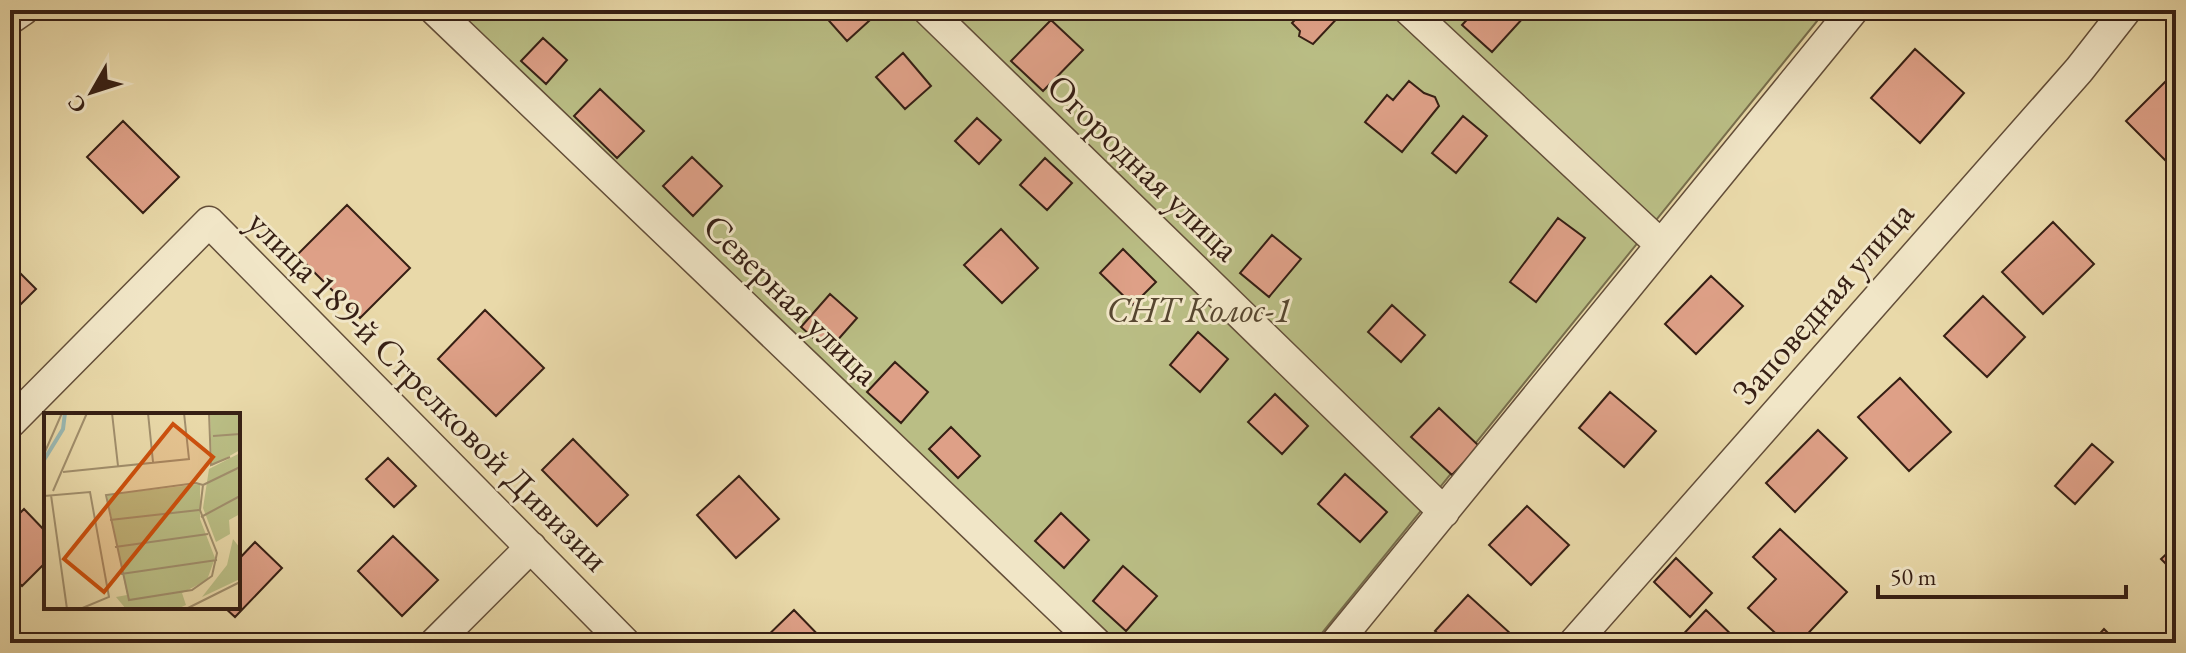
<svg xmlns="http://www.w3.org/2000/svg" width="2186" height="653" viewBox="0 0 2186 653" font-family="'EB Garamond',serif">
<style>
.green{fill:#babe85;stroke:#786e4c;stroke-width:2}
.building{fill:#dea087;stroke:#361f14;stroke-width:2}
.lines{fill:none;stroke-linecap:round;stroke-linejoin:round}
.street-casing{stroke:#634e39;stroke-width:33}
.street{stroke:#f1e6c7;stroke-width:30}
.labels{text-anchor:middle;stroke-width:6;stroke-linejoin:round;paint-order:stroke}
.street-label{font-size:36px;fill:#361f14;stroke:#f1e6c7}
.park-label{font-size:36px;font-style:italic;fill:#574730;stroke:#f1e6c7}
.inset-river{fill:none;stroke:#9ab8b2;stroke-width:4}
.inset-road{fill:none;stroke:#a18f6d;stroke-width:2}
.view{fill:#cd500d;fill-opacity:0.15;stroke:#cd500d;stroke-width:4}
.inset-edge{fill:none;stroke:#361f14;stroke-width:4}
</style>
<rect width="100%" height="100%" fill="#e9d9a9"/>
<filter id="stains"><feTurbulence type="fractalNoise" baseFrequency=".0025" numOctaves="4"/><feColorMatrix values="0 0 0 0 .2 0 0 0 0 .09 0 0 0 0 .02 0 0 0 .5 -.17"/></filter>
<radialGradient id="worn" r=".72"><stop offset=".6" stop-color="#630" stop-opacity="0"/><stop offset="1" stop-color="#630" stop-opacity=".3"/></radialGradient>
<path class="green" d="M452 10H1826L1314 643H1116Z"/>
<path class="building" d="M826 10H881L847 41 822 13Z
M1304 10H1345L1313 44 1299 36 1300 31 1292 23Z
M1476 10H1517L1524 17 1492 52 1462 25Z
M1051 20 1083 50 1043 91 1011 61Z
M543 38 567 60 546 84 521 61Z
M1915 49 1964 93 1920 143 1871 98Z
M903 53 931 86 905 109 876 77Z
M2174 73 2176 75V171L2126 121Z
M1409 81 1424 93 1435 97 1439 106 1402 152 1365 122 1387 95 1393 100Z
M600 89 644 131 617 158 574 116Z
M1463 116 1487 136 1456 173 1432 153Z
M977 118 1001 140 979 164 955 141Z
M123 121 179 177 143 213 87 157Z
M692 157 722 186 693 216 663 186Z
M1045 158 1072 183 1047 210 1020 185Z
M347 205 410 268 360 318 297 255Z
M1558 218 1585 238 1536 302 1510 282Z
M2053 222 2094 264 2043 314 2002 272Z
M1001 229 1038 268 1002 303 964 265Z
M1272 235 1301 259 1269 297 1240 273Z
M1123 249 1156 282 1133 305 1100 273Z
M10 263 36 289 10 315Z
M1711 276 1743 306 1696 354 1665 324Z
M830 294 857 318 828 351 801 327Z
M1983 296 2025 337 1987 377 1944 336Z
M1392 305 1425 335 1401 362 1368 332Z
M485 310 544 368 496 416 438 359Z
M1198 332 1228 359 1200 392 1170 365Z
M895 362 928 392 901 423 867 392Z
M1900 378 1951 432 1909 471 1858 417Z
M1610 392 1656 431 1624 467 1579 428Z
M1275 394 1308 426 1282 454 1248 422Z
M1439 408 1479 446 1452 475 1411 437Z
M951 427 980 456 958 478 929 449Z
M1818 430 1847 458 1795 512 1766 483Z
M573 439 628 495 597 526 542 470Z
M2092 444 2113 462 2075 504 2055 486Z
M388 458 416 486 394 507 366 479Z
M1345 474 1387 512 1360 542 1318 504Z
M739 476 779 519 736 558 697 515Z
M1527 506 1569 545 1531 585 1489 545Z
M24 509 46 532V562L22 586 10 574V523Z
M1061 513 1089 540 1064 568 1035 541Z
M1780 529 1847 592 1799 643H1786L1748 608 1776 579 1753 557Z
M393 536 438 580 402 616 358 571Z
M255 542 282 568 235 617 224 607H238V560Z
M2176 545V574L2161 559Z
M1676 558 1712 593 1690 617 1654 582Z
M1123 566 1157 596 1126 631 1093 601Z
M1468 595 1511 634 1503 643H1449L1435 631Z
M794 610 826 643H760Z
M1706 610 1740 643H1675Z
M2104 629 2118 643H2091Z"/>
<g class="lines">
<defs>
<path id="street" d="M435 10 1096 643
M928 10 1444 512
M1409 10 1661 245
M10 19 23 10
M10 423 209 222 625 643
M435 643 531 547
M1336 643 1853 10
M1574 643 2079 70 2126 10"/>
</defs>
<use href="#street" class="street-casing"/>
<use href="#street" class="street"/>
</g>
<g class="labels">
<g class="street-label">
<text transform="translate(1144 167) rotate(44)" y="13">Огородная улица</text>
<text transform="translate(792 299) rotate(44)" y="13">Северная улица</text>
<text transform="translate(1822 302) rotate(-49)" y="13">Заповедная улица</text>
<text transform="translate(429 390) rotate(45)" y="13">улица 189-й Стрелковой Дивизии</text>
</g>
<g class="park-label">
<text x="1199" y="322">СНТ Колос-1</text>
</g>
</g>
<g transform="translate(44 413)">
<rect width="196" height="196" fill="#e9d9a9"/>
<path d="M166 0H196V37L168 53ZM196 40V101L185 107 186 121 172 129 159 95 165 56ZM156 71V106L171 145 163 167 138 180 142 192 133 196H82L72 184 83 182 63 82ZM189 126 196 135V166L158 184 183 152Z" fill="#babe85"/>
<path class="inset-river" d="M0 47 19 16 21 0"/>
<path class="inset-road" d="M68 0 74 53M104 0 109 49M165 0 167 52 186 44M169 23 196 21M0 41 18 0M19 59 145 46 140 0M152 70 159 72 156 97 173 140 168 163 148 177 85 187 62 82ZM159 72 196 54M9 78 43 0M7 82 23 196M0 83 46 79 65 184 36 196M157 104 196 83M66 107 155 97M71 134 164 121M77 161 173 147M142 196 196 169"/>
<path class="view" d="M129 11 169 44 60 179 20 146Z"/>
<rect width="196" height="196" class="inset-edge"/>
</g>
<rect width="2186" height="653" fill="none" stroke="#e9d9a9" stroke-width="40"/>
<rect x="12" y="12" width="2162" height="629" fill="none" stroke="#361f14" stroke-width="4"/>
<rect x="20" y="20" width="2146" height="613" fill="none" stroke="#361f14" stroke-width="2"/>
<g transform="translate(92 92) rotate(231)" stroke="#f1e6c7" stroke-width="6" paint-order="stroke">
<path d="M0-6L14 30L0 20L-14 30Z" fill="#361f14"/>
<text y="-12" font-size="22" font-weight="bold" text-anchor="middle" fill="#361f14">С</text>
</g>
<path d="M1878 585v12h248v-12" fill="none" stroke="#361f14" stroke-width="4"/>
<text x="1890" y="585" font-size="24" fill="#361f14" stroke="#f1e6c7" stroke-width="6" paint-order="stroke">50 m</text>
<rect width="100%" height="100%" filter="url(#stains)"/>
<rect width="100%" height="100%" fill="url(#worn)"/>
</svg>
